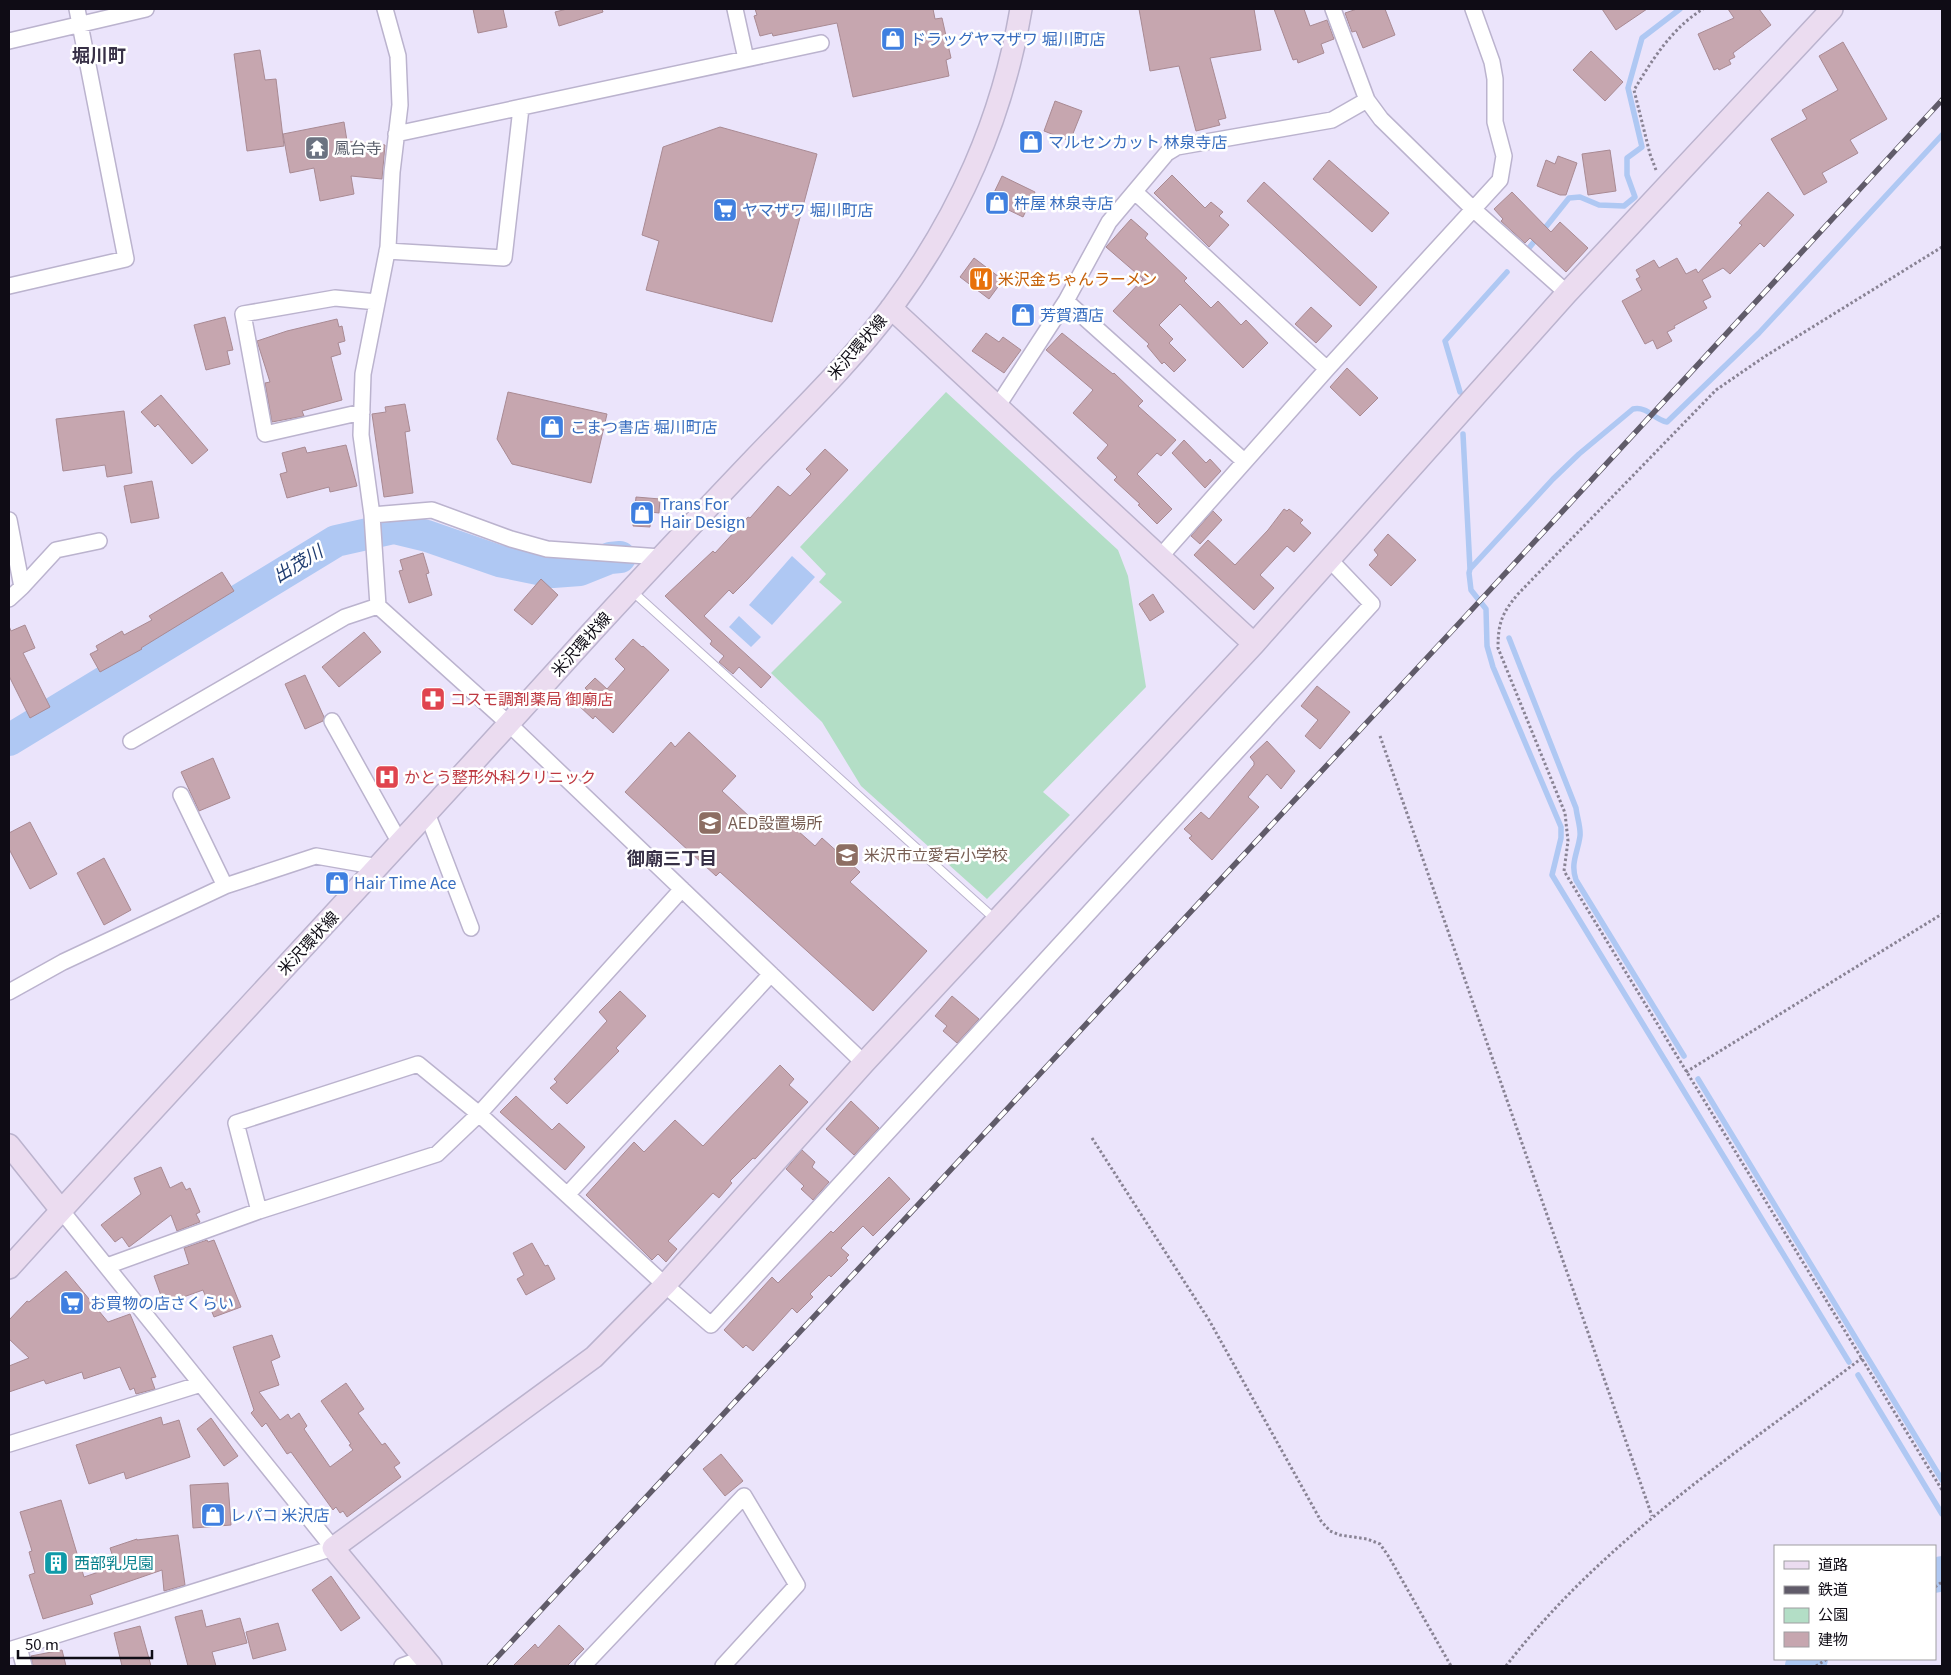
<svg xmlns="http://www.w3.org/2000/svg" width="1951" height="1675" viewBox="0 0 1951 1675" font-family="Georgia,'Noto Sans JP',serif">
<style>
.green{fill:#b3dec6}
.water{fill:#afc8f3}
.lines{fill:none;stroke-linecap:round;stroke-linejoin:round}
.stream{stroke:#afc8f3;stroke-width:5.5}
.river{stroke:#afc8f3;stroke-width:32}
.building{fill:#c6a6af;stroke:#a98a93}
.lane-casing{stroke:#bbb3ce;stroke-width:10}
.street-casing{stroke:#bbb3ce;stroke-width:18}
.secondary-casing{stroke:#bbb3ce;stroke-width:24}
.path{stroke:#898394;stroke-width:3;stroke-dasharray:2.5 2.5;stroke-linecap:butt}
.lane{stroke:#fff;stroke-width:8}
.street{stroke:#fff;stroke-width:15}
.secondary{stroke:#ebdcf0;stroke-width:21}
.rail-casing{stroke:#605b69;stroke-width:5.5}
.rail{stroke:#fff;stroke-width:4;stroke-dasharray:11;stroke-linecap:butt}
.labels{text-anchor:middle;stroke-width:5;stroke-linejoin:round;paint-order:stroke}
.shop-label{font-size:16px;fill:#366cbe;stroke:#fff;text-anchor:start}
.worship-label{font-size:16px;fill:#5b616d;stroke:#fff;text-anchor:start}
.food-label{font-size:16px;fill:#c56008;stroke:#fff;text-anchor:start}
.street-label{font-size:16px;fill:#0f0c15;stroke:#fff}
.health-label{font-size:16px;fill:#be3a42;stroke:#fff;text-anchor:start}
.education-label{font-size:16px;fill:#785e54;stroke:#fff;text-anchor:start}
.culture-label{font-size:16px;fill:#0d838f;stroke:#fff;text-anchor:start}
.neighbourhood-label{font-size:18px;font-weight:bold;fill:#373046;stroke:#fff}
.water-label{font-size:18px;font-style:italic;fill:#1f3c70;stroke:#fff}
</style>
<rect width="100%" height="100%" fill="#ebe4fb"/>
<path class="green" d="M946 392 1118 550 1128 576 1146 687 1043 792 1070 815 987 899 861 786 822 722 771 673 842 602 819 582 826 574 800 547Z"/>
<path class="water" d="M792 556 815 577 772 625 749 605Z
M739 616 761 637 751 647 729 627Z"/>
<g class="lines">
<path class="stream" d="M1529 248 1569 198 1580 197 1599 205 1624 206 1635 197 1627 175V158L1642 147 1628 88 1642 38 1680 9
M1460 392 1445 341 1507 272
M1463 434 1470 569 1469 573 1471 590 1486 609 1487 646 1493 667 1561 827V838L1552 875 1849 1362
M1470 569 1553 479 1579 454 1633 409C1648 406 1654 420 1667 422L1759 333 1942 135
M1509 638 1576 808C1577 817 1581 828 1580 836 1578 852 1570 863 1576 880L1684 1056
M1698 1079 1942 1480
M1858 1375 1942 1514"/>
<path class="river" d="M9 740 336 541 394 528 427 536 499 561 553 572 580 570 610 558 620 557
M1935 1577 1942 1572
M1801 1666 1812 1659"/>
</g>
<path class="building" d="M473 9H503L507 27 478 33Z
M567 9H602L603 12 559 26 555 12Z
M755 9H933L935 19 942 18 951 58 946 60 949 76 853 97 837 23 773 36 772 33 760 36 754 16 757 15Z
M1139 9H1254L1261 50 1210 58 1226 118 1218 120 1220 125 1196 131 1179 66 1150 71Z
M1274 9H1304L1310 26 1327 20 1334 39 1321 44 1324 53 1298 63 1297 59 1293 60Z
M1357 9H1385L1395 35 1363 48 1356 31 1352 32 1345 13Z
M1602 9H1647L1616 30Z
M1728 9H1759L1771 25 1733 53 1735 57 1729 60 1731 64 1719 70 1718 68 1714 70 1698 34 1734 18Z
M1843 42 1887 119 1850 140 1858 153 1822 173 1827 182 1804 195 1771 139 1807 119 1802 110 1838 90 1819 56Z
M260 50 265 80 276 79 284 146 247 151 234 54Z
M1591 51 1623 82 1605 101 1573 70Z
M1055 101 1082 111 1070 141 1044 131Z
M344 122 347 141 385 145 382 179 351 176 354 194 320 201 314 168 290 173 283 134Z
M720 127 817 154 772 322 646 290 659 241 642 235 663 147Z
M1610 150 1616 191 1588 195 1582 154Z
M1558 156 1577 163 1566 195H1560L1537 186 1546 160 1555 164Z
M1329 160 1389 213 1372 232 1313 179Z
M1172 175 1205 208 1211 202 1223 212 1219 216 1229 225 1209 247 1154 193Z
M1002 176 1035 192 1023 217 990 201Z
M1264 182 1377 287 1360 306 1247 201Z
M1512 192 1551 232 1560 222 1588 248 1566 272 1530 238 1525 243 1501 221 1503 219 1494 209Z
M1768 192 1794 215 1764 247 1760 243 1730 274 1723 268 1702 280 1711 297 1703 301 1707 308 1674 326 1675 328 1667 332 1672 341 1657 349 1653 340 1645 344 1622 301 1642 290 1636 279 1640 277 1636 270 1654 260 1659 268 1677 258 1686 274 1696 269 1698 273 1742 225 1739 223Z
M1131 219 1148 234 1145 238 1187 278 1184 281 1211 308 1218 301 1241 325 1246 320 1268 343 1243 368 1180 304 1159 325 1173 339 1169 343 1186 360 1174 372 1164 362 1162 364 1147 346 1149 344 1113 311 1143 279 1106 247Z
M974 258 1003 280 989 299 960 277Z
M1311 307 1332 326 1316 343 1295 324Z
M225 317 233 350 227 351 230 364 206 370 194 325Z
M337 319 339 327 342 326 345 341 338 343 341 354 331 357 342 400 302 411 304 416 272 422 265 383 270 382 257 341 287 331Z
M986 333 999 342 1003 337 1021 350 1004 373 972 351Z
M1062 333 1113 374 1114 373 1143 401 1138 406 1176 440 1161 456 1157 453 1137 474 1172 509 1157 524 1138 505 1140 504 1114 480 1117 477 1097 458 1108 445 1073 413 1093 390 1046 350Z
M1347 368 1378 398 1360 416 1330 387Z
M508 392 607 414 591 483 512 464 497 439Z
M161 395 208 450 192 464 158 424 155 427 141 412Z
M405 404 410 431 405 432 413 493 384 497 372 414 386 412 385 407Z
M124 411 132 473 107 477 105 465 63 471 56 419Z
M1184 440 1206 463 1210 459 1221 471 1205 488 1172 453Z
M346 445 357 486 330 492 329 487 287 498 280 474 287 472 282 453 305 447 307 453Z
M825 449 848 470 747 580 733 594 729 590 704 616 771 677 761 688 739 667 733 674 719 662 724 656 710 644 712 641 665 596 713 551 715 553 748 517 750 518 778 486 790 496 811 474 806 469Z
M152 481 159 518 131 523 124 486Z
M636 497 660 499 659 513 651 512 650 527 633 526Z
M1284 509 1287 511 1289 509 1303 520 1300 523 1311 533 1294 552 1287 546 1260 575 1274 588 1254 610 1194 555 1208 540 1235 565 1268 530Z
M1213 511 1222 520 1200 544 1191 536Z
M1388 534 1416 560 1391 586 1369 565 1378 555 1374 550Z
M423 553 429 573 426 574 432 595 409 603 399 571 403 570 400 560Z
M222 572 234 591 141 648 142 649 100 672 90 654 98 650 96 646 122 631 124 635 152 620 149 616Z
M541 579 558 595 532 625 514 610Z
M1153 594 1164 612 1150 621 1139 604Z
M25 625 35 648 23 653 50 707 30 718 9 676V626L11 631Z
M364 632 381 652 339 687 322 667Z
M633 639 642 647 643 646 669 670 613 733 595 716 593 719 577 704 588 691 585 688 595 678 607 689 625 669 615 659Z
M305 675 324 717 323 721 305 729 285 684Z
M1317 686 1350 712 1320 749 1305 736 1318 720 1301 706Z
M689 732 736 776 722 791 766 832 780 815 815 846 822 838 860 872 850 882 927 951 873 1011 720 872 716 876 625 792 671 742 675 747Z
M1267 741 1295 771 1281 789 1267 774 1248 797 1259 807 1212 860 1189 838 1192 836 1184 829 1201 812 1209 819 1254 765V762L1250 757Z
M213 758 230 798 199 811 181 772Z
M30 822 57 874 30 889 9 849V833Z
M104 858 131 910 104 925 77 873Z
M620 991 646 1016 616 1048 619 1051 567 1104 550 1088 557 1082 554 1079 607 1021 599 1012Z
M952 996 979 1019 957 1043 943 1031 947 1026 935 1016Z
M780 1065 794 1079 789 1085 808 1102 755 1159 753 1158 730 1181 732 1183 719 1198 713 1193 668 1241 677 1249 666 1262 658 1254 652 1260 586 1195 634 1142 644 1152 675 1120 703 1146Z
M516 1096 552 1130 559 1123 585 1147 565 1170 500 1112Z
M851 1101 879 1128 854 1155 826 1129Z
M802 1150 815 1162 812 1167 829 1182 813 1200 801 1189 804 1186 786 1169Z
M161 1167 170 1188 182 1182 186 1190 190 1188 200 1212 196 1214 200 1222 177 1231 171 1215 129 1247 122 1237 115 1242 101 1225 141 1194 134 1178Z
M889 1177 910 1199 873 1236 863 1226 841 1248 849 1255 846 1258 848 1260 831 1277 829 1275 810 1294 813 1297 797 1313 792 1308 753 1351 746 1345 743 1348 724 1330 772 1277 778 1283 831 1231 833 1233Z
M207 1240 208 1242 214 1240 241 1307 214 1317 203 1290 164 1304 154 1276 189 1264 184 1248Z
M532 1243 545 1266 548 1265 555 1279 526 1295 517 1279 524 1275 513 1253Z
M66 1271 108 1322 130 1314 156 1377 151 1378 155 1389 136 1394 134 1388 130 1390 120 1367 84 1379 82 1372 46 1384 44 1380 9 1392V1366L29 1358 9 1339V1320L27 1301 29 1302Z
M272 1335 280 1357 271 1361 279 1385 259 1392 280 1420 288 1414 291 1419 299 1413 307 1426 304 1429 330 1467 353 1450 349 1445 351 1444 321 1401 346 1383 364 1409 358 1413 382 1445 385 1443 400 1463 394 1467 401 1477 347 1517 343 1511 340 1513 336 1507 333 1510 291 1452 287 1454 266 1423 262 1427 251 1413 254 1410 233 1347Z
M161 1417 163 1425 179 1420 190 1457 126 1479 124 1472 89 1484 76 1445Z
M211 1418 238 1456 224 1466 197 1429Z
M721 1454 743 1481 725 1496 703 1469Z
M228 1483 231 1525 193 1528 190 1485Z
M61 1500 84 1577 116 1566 110 1548 137 1539V1540L178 1535 185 1585 164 1591 162 1570 90 1595 93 1604 43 1619 29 1575 35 1573 29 1552 32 1551 20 1512Z
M331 1576 360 1618 341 1631 312 1590Z
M202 1610 206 1627 240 1618 247 1643 212 1652 216 1666H188L175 1617Z
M278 1623 286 1650 253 1659 246 1632Z
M559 1625 584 1649 567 1666H513L535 1644 538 1648Z
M140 1626 151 1666H122L114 1633Z
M62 1650 66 1666H33L31 1656Z"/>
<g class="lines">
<defs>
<path id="lane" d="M632 591 996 920"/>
<path id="street" d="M735 9 746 59
M1333 9 1367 100 1381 119 1473 209 1567 293
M9 41 146 9
M396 134 821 43
M1135 192 1327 369
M387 251 504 258 521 108
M9 286 126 259 77 9
M1066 301 1244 461
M997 407 1066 301 1109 222 1167 153 1177 147 1332 120 1367 100
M362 412 265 434 243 314 335 298 377 302
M372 515 432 510 511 539 547 549 661 557
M9 520 22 587 9 599
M1160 557 1327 369 1500 180 1504 156 1495 122V79L1492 62 1473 9
M22 587 56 550 99 541
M378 606 372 515 361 435 363 374 388 247 392 172 400 105 398 56 385 9
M332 721 400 843
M131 741 345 617 378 606 509 724 864 1063
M181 795 225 886
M427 813 471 928
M9 992 63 962 225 886 316 856 379 867
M567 1195 771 974
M259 1211 236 1123 418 1064 479 1114 665 1285 711 1325 1372 604 1329 559
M107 1266 259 1211 437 1154 479 1114 682 889
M9 1444 201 1384
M19 1647 24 1666
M9 1650 333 1548 61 1210
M402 1666 424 1658
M583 1666 744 1496 797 1585 723 1666"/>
<path id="secondary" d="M891 308 1254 644
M9 1145 61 1210
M9 1268C198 1059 392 854 580 645 637 582 696 520 754 459 801 410 851 362 892 307 959 216 1002 120 1021 9
M431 1666 333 1548 594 1357 665 1285 864 1063 1254 644 1567 293 1832 9"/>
</defs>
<use href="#lane" class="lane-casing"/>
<use href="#street" class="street-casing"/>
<use href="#secondary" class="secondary-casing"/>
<path class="path" d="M1656 170 1650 154 1634 90C1652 60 1672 28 1703 9
M1942 247 1764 357 1716 390 1518 594C1502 613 1498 623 1498 648L1565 813 1568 841 1564 871 1942 1490
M1380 736 1652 1516
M1686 1072 1942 914
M1092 1138 1209 1320 1321 1521 1330 1531 1340 1535 1367 1539 1380 1544 1389 1557 1451 1666
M1935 1587 1942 1582
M1506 1666C1602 1541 1737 1453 1862 1358
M1816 1666 1827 1659"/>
<use href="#lane" class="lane"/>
<use href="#street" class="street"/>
<use href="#secondary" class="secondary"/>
<defs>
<path id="rail" d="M489 1666 1477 604 1942 100"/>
</defs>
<use href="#rail" class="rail-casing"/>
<use href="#rail" class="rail"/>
</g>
<defs>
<symbol id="shop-square" viewBox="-11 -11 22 22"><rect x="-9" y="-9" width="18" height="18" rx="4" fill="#3f7fe0" stroke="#fff"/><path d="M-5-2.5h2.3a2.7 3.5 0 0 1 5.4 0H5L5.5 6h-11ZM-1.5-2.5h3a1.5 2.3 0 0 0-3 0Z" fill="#fff"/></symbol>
<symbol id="temple-square" viewBox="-11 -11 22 22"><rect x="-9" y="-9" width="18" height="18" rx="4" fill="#6b7280" stroke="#fff"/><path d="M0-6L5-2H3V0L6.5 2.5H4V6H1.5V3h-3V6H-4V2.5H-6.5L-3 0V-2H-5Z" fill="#fff"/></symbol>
<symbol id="supermarket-square" viewBox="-11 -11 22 22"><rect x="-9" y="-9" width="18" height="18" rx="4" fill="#3f7fe0" stroke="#fff"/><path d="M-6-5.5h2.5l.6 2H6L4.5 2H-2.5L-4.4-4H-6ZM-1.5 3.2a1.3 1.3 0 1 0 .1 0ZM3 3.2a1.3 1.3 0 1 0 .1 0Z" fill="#fff"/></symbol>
<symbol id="restaurant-square" viewBox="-11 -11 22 22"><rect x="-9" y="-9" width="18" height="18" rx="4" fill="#e8710a" stroke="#fff"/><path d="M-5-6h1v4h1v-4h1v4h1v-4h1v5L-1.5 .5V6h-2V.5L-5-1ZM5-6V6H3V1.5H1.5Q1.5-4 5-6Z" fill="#fff"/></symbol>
<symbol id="pharmacy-square" viewBox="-11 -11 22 22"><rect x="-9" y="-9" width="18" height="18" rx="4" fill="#e0444e" stroke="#fff"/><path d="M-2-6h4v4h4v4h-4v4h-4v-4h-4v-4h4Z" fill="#fff"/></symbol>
<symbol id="hospital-square" viewBox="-11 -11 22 22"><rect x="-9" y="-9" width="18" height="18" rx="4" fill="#e0444e" stroke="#fff"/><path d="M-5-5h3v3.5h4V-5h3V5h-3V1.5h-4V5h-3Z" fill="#fff"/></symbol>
<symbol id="school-square" viewBox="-11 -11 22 22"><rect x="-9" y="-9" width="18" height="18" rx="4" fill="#8d6e63" stroke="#fff"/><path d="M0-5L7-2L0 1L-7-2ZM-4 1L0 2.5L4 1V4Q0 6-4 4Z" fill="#fff"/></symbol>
<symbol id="building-square" viewBox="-11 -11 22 22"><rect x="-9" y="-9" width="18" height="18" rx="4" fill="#0f9aa8" stroke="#fff"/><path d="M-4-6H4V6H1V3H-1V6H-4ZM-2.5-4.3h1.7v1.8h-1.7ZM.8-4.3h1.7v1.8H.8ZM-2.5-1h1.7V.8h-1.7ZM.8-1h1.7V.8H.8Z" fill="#fff"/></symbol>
</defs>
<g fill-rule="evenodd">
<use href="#shop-square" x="879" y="25" width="28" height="28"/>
<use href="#shop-square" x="1017" y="128" width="28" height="28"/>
<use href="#temple-square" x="303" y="134" width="28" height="28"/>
<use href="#shop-square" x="983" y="189" width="28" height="28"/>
<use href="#supermarket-square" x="711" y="196" width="28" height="28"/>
<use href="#restaurant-square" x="967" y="265" width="28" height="28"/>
<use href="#shop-square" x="1009" y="301" width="28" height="28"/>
<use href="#shop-square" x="538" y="413" width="28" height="28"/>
<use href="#shop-square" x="628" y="499" width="28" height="28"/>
<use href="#pharmacy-square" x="419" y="685" width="28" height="28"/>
<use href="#hospital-square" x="373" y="763" width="28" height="28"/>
<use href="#school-square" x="696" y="809" width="28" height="28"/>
<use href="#school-square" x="833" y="841" width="28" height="28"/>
<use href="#shop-square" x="323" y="869" width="28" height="28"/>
<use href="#supermarket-square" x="58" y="1289" width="28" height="28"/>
<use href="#shop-square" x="199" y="1501" width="28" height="28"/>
<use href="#building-square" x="42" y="1549" width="28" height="28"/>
</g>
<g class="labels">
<g class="shop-label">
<text x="910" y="45">ドラッグヤマザワ 堀川町店</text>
<text x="1048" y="148">マルセンカット 林泉寺店</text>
<text x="1014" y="209">杵屋 林泉寺店</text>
<text x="742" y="216">ヤマザワ 堀川町店</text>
<text x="1040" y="321">芳賀酒店</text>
<text x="570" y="433">こまつ書店 堀川町店</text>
<text x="660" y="510">Trans For<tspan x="660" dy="18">Hair Design</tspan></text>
<text x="354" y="889">Hair Time Ace</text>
<text x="90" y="1309">お買物の店さくらい</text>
<text x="230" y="1521">レパコ 米沢店</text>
</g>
<g class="worship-label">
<text x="334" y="154">鳳台寺</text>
</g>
<g class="food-label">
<text x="998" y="285">米沢金ちゃんラーメン</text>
</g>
<g class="street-label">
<text transform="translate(857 347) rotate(-49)" y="6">米沢環状線</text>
<text transform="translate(581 644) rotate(-48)" y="6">米沢環状線</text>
<text transform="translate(308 943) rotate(-47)" y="6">米沢環状線</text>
</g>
<g class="health-label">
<text x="450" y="705">コスモ調剤薬局 御廟店</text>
<text x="404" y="783">かとう整形外科クリニック</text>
</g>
<g class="education-label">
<text x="728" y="829">AED設置場所</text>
<text x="864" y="861">米沢市立愛宕小学校</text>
</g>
<g class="culture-label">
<text x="74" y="1569">西部乳児園</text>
</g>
<g class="neighbourhood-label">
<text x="99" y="62">堀川町</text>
<text x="672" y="865">御廟三丁目</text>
</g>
<g class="water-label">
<text transform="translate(298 564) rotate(-31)" y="6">出茂川</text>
</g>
</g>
<rect width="1951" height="1675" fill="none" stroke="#0f0c15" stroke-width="20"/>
<rect x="1774" y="1545" width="162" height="115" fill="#ffffff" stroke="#9f9ea1"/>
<rect x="1784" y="1561" width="25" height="8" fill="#ebdcf0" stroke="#9f9ea1"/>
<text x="1818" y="1570" font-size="15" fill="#0f0c15">道路</text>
<rect x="1784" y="1586" width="25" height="8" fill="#605b69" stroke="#9f9ea1"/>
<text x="1818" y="1595" font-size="15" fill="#0f0c15">鉄道</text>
<rect x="1784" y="1608" width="25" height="15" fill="#b3dec6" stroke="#9f9ea1"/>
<text x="1818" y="1620" font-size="15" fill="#0f0c15">公園</text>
<rect x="1784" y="1632" width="25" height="15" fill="#c6a6af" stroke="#9f9ea1"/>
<text x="1818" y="1645" font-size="15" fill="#0f0c15">建物</text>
<path d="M18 1650v8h134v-8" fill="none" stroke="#0f0c15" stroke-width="2.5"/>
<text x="25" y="1650" font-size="15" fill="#0f0c15" stroke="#ffffff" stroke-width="4" paint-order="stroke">50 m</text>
</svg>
